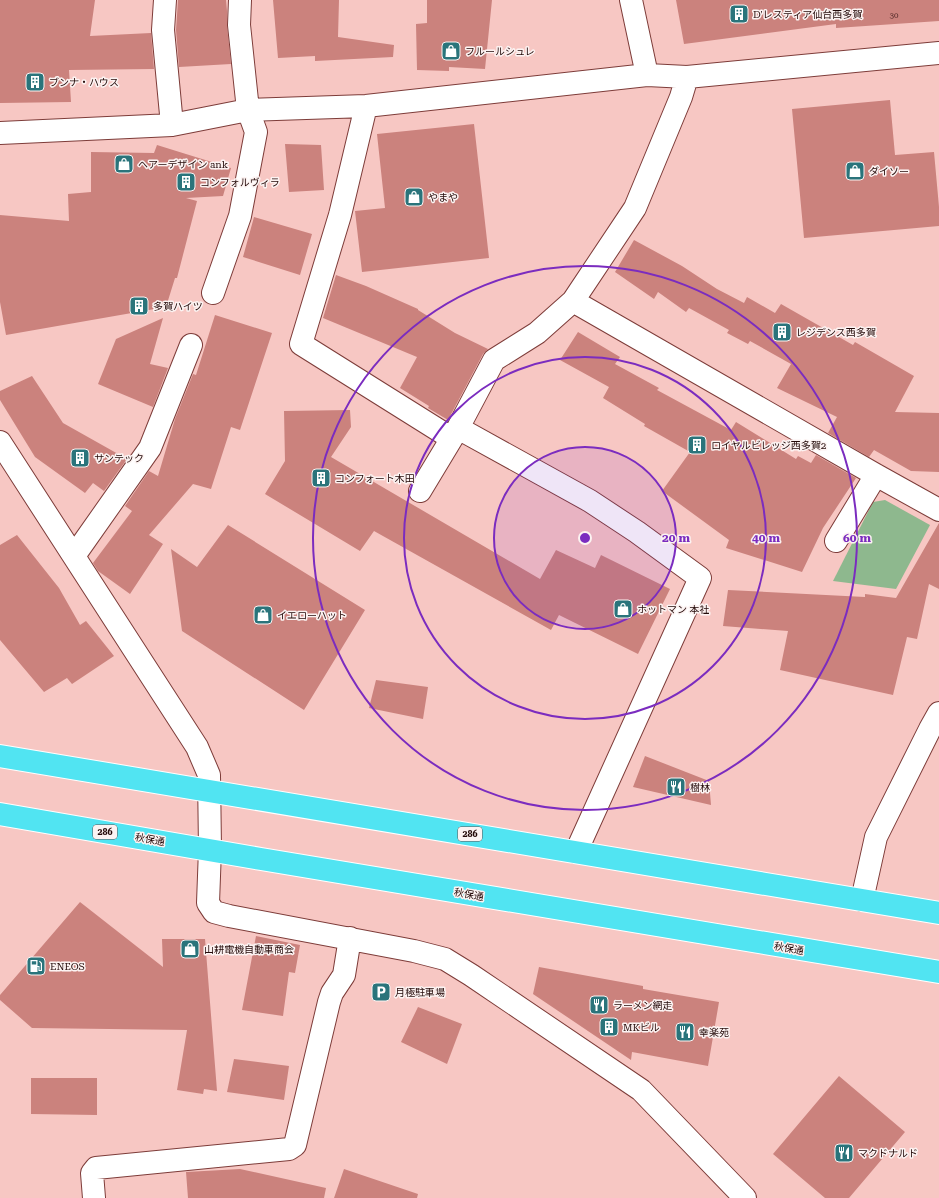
<svg xmlns="http://www.w3.org/2000/svg" width="939" height="1198" viewBox="0 0 939 1198" font-family="'Roboto Serif','Noto Sans JP',serif">
<style>
.green{fill:#8eb88e}
.building{fill:#cb827d}
.lines{fill:none;stroke-linecap:round;stroke-linejoin:round}
.minor-casing{stroke:#7d3c39;stroke-width:24}
.highway-casing{stroke:#fff;stroke-width:24}
.minor{stroke:#fff;stroke-width:22}
.highway{stroke:#51e4f2;stroke-width:22}
.ring{fill:none;stroke:#7b2cbf;stroke-width:2}
.labels{text-anchor:middle;stroke-width:3;stroke-linejoin:round;paint-order:stroke}
.number-label{font-size:8px;fill:#4d2725}
.shield{fill:#fcf3f2;stroke:#644f4e;stroke-width:1}
.shield-label{font-size:9px;font-weight:bold;fill:#230908}
.poi-label{font-size:10px;fill:#230908;stroke:#fcf3f2;text-anchor:start}
.street-label{font-size:10px;fill:#230908;stroke:#fcf3f2}
.centre{fill:#7b2cbf;stroke:#fcf3f2;stroke-width:2}
.ring-label{font-size:12px;text-anchor:middle;font-weight:bold;fill:#7b2cbf;stroke:#fcf3f2;stroke-width:3;stroke-linejoin:round;paint-order:stroke}
</style>
<rect width="100%" height="100%" fill="#f7c7c3"/>
<path class="green" d="M885 500 930 525 896 589 833 581 873 502Z"/>
<path class="building" d="M0 0H95L90 36 151 33 154 69 69 70 71 102 0 103Z
M178 0H226L227 11V26L231 64 179 67 176 30Z
M273 0H339L338 37 394 45 393 57 315 61V56L278 58Z
M427 0H492L485 69 449 67V71L417 70 416 24 427 23Z
M676 0H939V21L836 28V24L684 44Z
M890 100 895 155 934 152 939 207V226L804 238 792 109Z
M474 124 489 258 362 272 355 211 385 208 377 134Z
M285 144 321 145 324 190 289 192Z
M157 145 231 168 223 196 186 198 197 201 177 278H175L166 307 6 335 0 302V215L69 221 68 194 91 192V152L154 153Z
M254 217 312 234 300 275 243 257Z
M634 240 682 266 717 289 744 303 747 297 775 313 781 304 853 345 855 342 914 376 895 412 939 413V472L911 471 874 450 869 457 828 433 837 417 777 388 791 364 750 341 748 344 727 333 729 330 689 308 686 312 658 292 654 299 615 272Z
M336 275 366 286 418 309V310L455 333 488 349 483 354 448 420 428 408 429 406 400 388 417 357 323 318Z
M215 315 272 333 240 430 231 427 211 489 193 484 149 535 163 544 130 594 98 571 93 563 132 511 125 506 149 471 158 476 175 419 193 374 196 375Z
M163 318 150 364 168 368 153 407 98 384 116 339Z
M578 332 620 357 615 364 659 388 657 390 731 430 736 422 796 459 798 456 811 463 816 455 856 478 823 528 802 572 726 548 729 540 662 491 690 452 644 426 645 424 603 398 609 387 560 360Z
M32 376 63 423 127 459 104 491 93 483 85 493 35 457 0 400V391Z
M350 410 351 427 331 457 540 579 556 550 595 568 601 555 670 589 638 654 559 615 551 630 374 531 360 551 265 494 285 461 284 411Z
M939 523V589L929 584 917 639 907 637 893 695 780 670 788 631 723 626 728 590 865 597V594L896 598Z
M228 525 365 610 304 710 182 631 171 549 197 567Z
M17 535 59 588 80 625 86 621 114 656 72 684 67 678 44 692 0 640V545Z
M376 680 428 687 423 719 369 708Z
M645 756 709 781 711 805 633 787Z
M80 902 163 967 162 939H205L217 1091 204 1089 203 1094 177 1090 187 1030 32 1028 0 1000V995Z
M256 936 300 945 295 973 289 972 283 1016 242 1010Z
M539 967 643 986V989L719 1002 708 1066 632 1052 631 1060 533 994Z
M418 1007 462 1024 447 1064 401 1042Z
M234 1059 289 1066 284 1100 227 1092Z
M839 1076 905 1132 849 1198H825L773 1154Z
M31 1078H97V1115L31 1114Z
M240 1169 326 1188 324 1198H188L186 1172Z
M344 1169 418 1194 417 1198H334Z"/>
<g class="lines">
<defs>
<path id="minor" d="M165 0 163 30 172 125
M631 0 647 75
M366 106 340 215 301 344 451 438
M0 133 172 125 248 110 366 106 647 75 687 77 939 53
M213 293 240 216 256 132 248 110 239 25 240 0
M573 301 876 475 939 510
M458 428 590 501 637 532 700 578 576 852
M0 442 197 747 209 775 210 849 208 903 214 912 229 916 414 951 445 959 471 975 641 1090 745 1198
M420 491 458 428 494 360 537 333 573 301 635 208 681 97 687 77
M836 541 876 475
M74 556 150 448 191 345
M862 900 876 837 930 729 939 713
M94 1198 92 1173 96 1168 289 1149 295 1145 329 1002 332 993 344 975 350 938"/>
<path id="highway" d="M0 756 939 913
M0 814 261 859 939 972"/>
</defs>
<use href="#minor" class="minor-casing"/>
<use href="#highway" class="highway-casing"/>
<use href="#minor" class="minor"/>
<use href="#highway" class="highway"/>
</g>
<circle cx="585" cy="538" r="91" fill="#7b2cbf" fill-opacity=".12"/>
<g class="ring">
<circle cx="585" cy="538" r="91"/>
<circle cx="585" cy="538" r="181"/>
<circle cx="585" cy="538" r="272"/>
</g>
<defs>
<symbol id="building-square" viewBox="-11 -11 22 22"><rect x="-9" y="-9" width="18" height="18" rx="4" fill="#2a747b" stroke="#fcf3f2"/><path d="M-4-6H4V6H1V3H-1V6H-4ZM-2.5-4.3h1.7v1.8h-1.7ZM.8-4.3h1.7v1.8H.8ZM-2.5-1h1.7V.8h-1.7ZM.8-1h1.7V.8H.8Z" fill="#fff"/></symbol>
<symbol id="shop-square" viewBox="-11 -11 22 22"><rect x="-9" y="-9" width="18" height="18" rx="4" fill="#2a747b" stroke="#fcf3f2"/><path d="M-5-2.5h2.3a2.7 3.5 0 0 1 5.4 0H5L5.5 6h-11ZM-1.5-2.5h3a1.5 2.3 0 0 0-3 0Z" fill="#fff"/></symbol>
<symbol id="restaurant-square" viewBox="-11 -11 22 22"><rect x="-9" y="-9" width="18" height="18" rx="4" fill="#2a747b" stroke="#fcf3f2"/><path d="M-5-6h1v4h1v-4h1v4h1v-4h1v5L-1.5 .5V6h-2V.5L-5-1ZM5-6V6H3V1.5H1.5Q1.5-4 5-6Z" fill="#fff"/></symbol>
<symbol id="fuel-square" viewBox="-11 -11 22 22"><rect x="-9" y="-9" width="18" height="18" rx="4" fill="#2a747b" stroke="#fcf3f2"/><path d="M-5.5-6h7V0h2V4h1.3V-2.5L3-4.5l.8-.8L6-3V5H2.5V1h-1V6h-7ZM-4.2-4.7v3.2H.2V-4.7Z" fill="#fff"/></symbol>
<symbol id="parking-square" viewBox="-11 -11 22 22"><rect x="-9" y="-9" width="18" height="18" rx="4" fill="#2a747b" stroke="#fcf3f2"/><path d="M-3.5-5.5H1a3.5 3.5 0 0 1 0 7H-1V5.5H-3.5ZM-1-3.4V-.6H.8a1.4 1.4 0 0 0 0-2.8Z" fill="#fff"/></symbol>
</defs>
<g fill-rule="evenodd">
<use href="#building-square" x="728" y="3" width="22" height="22"/>
<use href="#shop-square" x="440" y="40" width="22" height="22"/>
<use href="#building-square" x="24" y="71" width="22" height="22"/>
<use href="#shop-square" x="113" y="153" width="22" height="22"/>
<use href="#shop-square" x="844" y="160" width="22" height="22"/>
<use href="#building-square" x="175" y="171" width="22" height="22"/>
<use href="#shop-square" x="403" y="186" width="22" height="22"/>
<use href="#building-square" x="128" y="295" width="22" height="22"/>
<use href="#building-square" x="771" y="321" width="22" height="22"/>
<use href="#building-square" x="686" y="434" width="22" height="22"/>
<use href="#building-square" x="69" y="447" width="22" height="22"/>
<use href="#building-square" x="310" y="467" width="22" height="22"/>
<use href="#shop-square" x="612" y="598" width="22" height="22"/>
<use href="#shop-square" x="252" y="604" width="22" height="22"/>
<use href="#restaurant-square" x="665" y="776" width="22" height="22"/>
<use href="#shop-square" x="179" y="938" width="22" height="22"/>
<use href="#fuel-square" x="25" y="955" width="22" height="22"/>
<use href="#parking-square" x="370" y="981" width="22" height="22"/>
<use href="#restaurant-square" x="588" y="994" width="22" height="22"/>
<use href="#building-square" x="598" y="1016" width="22" height="22"/>
<use href="#restaurant-square" x="674" y="1021" width="22" height="22"/>
<use href="#restaurant-square" x="833" y="1142" width="22" height="22"/>
</g>
<g class="labels">
<g class="number-label">
<text x="894" y="18">30</text>
</g>
<g class="shield">
<rect x="93" y="825" width="24" height="14" rx="3"/>
<rect x="458" y="827" width="24" height="14" rx="3"/>
</g>
<g class="shield-label">
<text x="105" y="835">286</text>
<text x="470" y="837">286</text>
</g>
<g class="poi-label">
<text x="753" y="18">D'レスティア仙台西多賀</text>
<text x="465" y="55">フルールシュレ</text>
<text x="49" y="86">ブンナ・ハウス</text>
<text x="138" y="168">ヘアーデザイン ank</text>
<text x="869" y="175">ダイソー</text>
<text x="200" y="186">コンフォルヴィラ</text>
<text x="428" y="201">やまや</text>
<text x="153" y="310">多賀ハイツ</text>
<text x="796" y="336">レジデンス西多賀</text>
<text x="711" y="449">ロイヤルビレッジ西多賀2</text>
<text x="94" y="462">サンテック</text>
<text x="335" y="482">コンフォート木田</text>
<text x="637" y="613">ホットマン 本社</text>
<text x="277" y="619">イエローハット</text>
<text x="690" y="791">樹林</text>
<text x="204" y="953">山耕電機自動車商会</text>
<text x="50" y="970">ENEOS</text>
<text x="395" y="996">月極駐車場</text>
<text x="613" y="1009">ラーメン網走</text>
<text x="623" y="1031">MKビル</text>
<text x="699" y="1036">幸楽苑</text>
<text x="858" y="1157">マクドナルド</text>
</g>
<g class="street-label">
<text transform="translate(150 839) rotate(10)" y="4">秋保通</text>
<text transform="translate(469 894) rotate(10)" y="4">秋保通</text>
<text transform="translate(789 948) rotate(10)" y="4">秋保通</text>
</g>
</g>
<circle cx="585" cy="538" r="6" class="centre"/>
<g class="ring-label">
<text x="676" y="542">20 m</text>
<text x="766" y="542">40 m</text>
<text x="857" y="542">60 m</text>
</g>
</svg>
